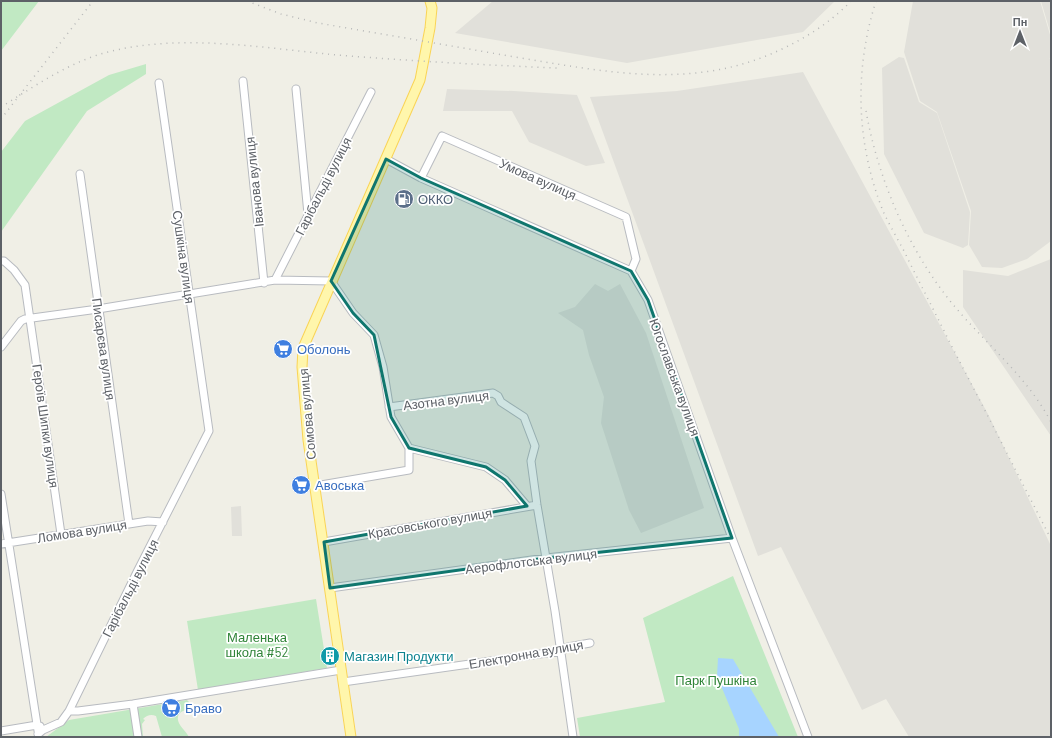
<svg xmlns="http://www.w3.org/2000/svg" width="1052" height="738" viewBox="0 0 1052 738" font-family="Barlow,sans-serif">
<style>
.industrial{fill:#e1e0da}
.green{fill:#c1e9c3}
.water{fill:#a7d4ff}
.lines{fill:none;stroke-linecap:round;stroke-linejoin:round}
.minor-casing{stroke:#b8bbc0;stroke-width:9}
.major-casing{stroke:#fad455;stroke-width:11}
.minor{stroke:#fff;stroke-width:7}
.major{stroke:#fff6ac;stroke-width:9}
.rail{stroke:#b7b8b8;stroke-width:1.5;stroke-dasharray:1 5;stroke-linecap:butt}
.marked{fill:#0f766e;fill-opacity:0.2;stroke:#0f766e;stroke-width:3;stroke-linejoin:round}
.labels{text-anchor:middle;stroke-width:3.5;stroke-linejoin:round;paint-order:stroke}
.street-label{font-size:13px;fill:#5d6167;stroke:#fff}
.service-label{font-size:13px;fill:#4e5e75;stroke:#fff;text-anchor:start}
.shop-label{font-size:13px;fill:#366cbe;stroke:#fff;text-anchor:start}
.park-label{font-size:13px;fill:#308438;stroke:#fff}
.culture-label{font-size:13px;fill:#0d838f;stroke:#fff;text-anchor:start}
</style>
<rect width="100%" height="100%" fill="#f0efe6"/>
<path class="industrial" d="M493 1H835L803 32 627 63 455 33Z
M913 1H1040L1051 38V58L1049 59H1051V241L1027 259 1002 268 982 267 969 245 971 211 937 112 920 101 904 52Z
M1041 1H1051V35Z
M899 57 904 58 919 102 937 113 970 212 968 245 963 248 924 233 884 154 882 68Z
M803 72 989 416 1051 546V737H909L886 699 862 710 781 547 758 556 590 97 677 91Z
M447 89 514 91 577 95 605 163 586 166 529 142 512 111H443Z
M1051 259V436L963 307V270L1008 276Z
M595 284 608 291 620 284 646 333 704 508 641 533 629 510 601 423 604 397 589 355 583 330 558 313 575 307Z
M241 506 242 536H232L231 507Z"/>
<path class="green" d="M1 1H39L1 51Z
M146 64V74L87 111 1 232V152L25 121 109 75Z
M733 576 798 737H580L577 718 665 702 643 618Z
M316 599 327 668 198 690 187 621Z
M187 700 189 702 190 707C187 710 181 711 179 714 174 723 186 730 189 737H162L156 716C151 714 147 715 143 719L145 720 142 724 143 737H46L69 720Z"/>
<path class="water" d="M718 658 733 659 779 737H739V729L717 676Z"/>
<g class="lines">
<defs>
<path id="minor" d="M243 81 264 283
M296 89 308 214
M386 159 421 178 631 271 648 300 732 538 808 737
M80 174 129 524
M421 178 442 136 626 217 636 259 631 271
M1 261H4L14 270 25 285 61 534
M275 280 371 92
M1 347 21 321 25 319 98 309 275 280 331 281 353 313 374 335 383 367 391 417 409 448V470L315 486
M389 407 493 393 498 396 501 402 524 417 535 446 531 461 537 505 555 611 573 737
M409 448 486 467 505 480 527 506
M1 494 39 737
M324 542 537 505
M1 544 148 521 163 522
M330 588 546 558 732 538
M343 682 561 651 568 647 590 643
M133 704 138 737
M69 711H78L133 704 341 670
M1 731 37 725 40 726
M38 734 43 730 61 722 69 711 137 572 209 431 159 83"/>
<path id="major" d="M351 737 308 440 302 367 303 348 420 80 430 28 432 8 430 1"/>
</defs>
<use href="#minor" class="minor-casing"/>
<use href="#major" class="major-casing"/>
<use href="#minor" class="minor"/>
<use href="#major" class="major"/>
<path class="rail" d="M247 1 281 14 318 23C382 34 446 45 509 56 607 72 698 93 790 45 812 34 834 19 851 1
M876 1C854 70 856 143 883 211 889 224 897 238 904 251 919 282 935 312 950 343 984 408 1017 473 1051 539
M1 107C35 86 69 62 108 52 182 33 263 48 337 55 411 61 484 65 558 68
M866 111C879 184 912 259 962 315 994 351 1028 379 1051 422
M1 119 93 1"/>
</g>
<path class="marked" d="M386 159 421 178 631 271 648 300 732 538 546 558 330 588 324 542 527 506 505 480 486 467 409 448 391 417 374 335 353 313 331 281Z"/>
<defs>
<symbol id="fuel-disc" viewBox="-11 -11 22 22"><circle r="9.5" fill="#5c6f8a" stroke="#fff"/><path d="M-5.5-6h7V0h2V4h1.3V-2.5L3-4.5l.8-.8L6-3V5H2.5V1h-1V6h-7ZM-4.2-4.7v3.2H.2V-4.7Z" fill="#fff"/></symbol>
<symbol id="supermarket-disc" viewBox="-11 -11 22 22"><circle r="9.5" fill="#3f7fe0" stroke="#fff"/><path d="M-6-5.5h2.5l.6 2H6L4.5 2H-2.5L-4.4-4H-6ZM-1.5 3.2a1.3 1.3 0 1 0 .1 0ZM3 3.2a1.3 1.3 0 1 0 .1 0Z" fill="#fff"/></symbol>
<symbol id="building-disc" viewBox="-11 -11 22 22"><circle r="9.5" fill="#0f9aa8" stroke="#fff"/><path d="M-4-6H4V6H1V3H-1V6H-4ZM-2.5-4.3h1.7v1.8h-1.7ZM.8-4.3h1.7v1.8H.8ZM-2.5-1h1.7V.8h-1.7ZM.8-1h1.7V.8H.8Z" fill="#fff"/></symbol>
</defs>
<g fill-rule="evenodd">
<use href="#fuel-disc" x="393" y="188" width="22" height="22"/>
<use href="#supermarket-disc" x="272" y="338" width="22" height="22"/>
<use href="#supermarket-disc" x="290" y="474" width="22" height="22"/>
<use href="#building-disc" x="319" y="645" width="22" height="22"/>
<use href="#supermarket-disc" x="160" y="697" width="22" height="22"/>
</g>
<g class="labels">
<g class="street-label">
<text transform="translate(538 179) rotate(24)" y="5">Умова вулиця</text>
<text transform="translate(254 182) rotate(-96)" y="5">Іванова вулиця</text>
<text transform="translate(323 186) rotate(-63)" y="5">Гарібальді вулиця</text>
<text transform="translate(184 257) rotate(82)" y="5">Сушкіна вулиця</text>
<text transform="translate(104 349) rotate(82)" y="5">Писарєва вулиця</text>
<text transform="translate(675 377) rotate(70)" y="5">Югославська вулиця</text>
<text transform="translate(446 400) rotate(-7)" y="5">Азотна вулиця</text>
<text transform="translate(307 414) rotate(-95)" y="5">Сомова вулиця</text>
<text transform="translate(46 426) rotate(82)" y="5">Героїв Шипки вулиця</text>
<text transform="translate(430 523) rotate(-10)" y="5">Красовського вулиця</text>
<text transform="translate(82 531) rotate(-9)" y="5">Ломова вулиця</text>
<text transform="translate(531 561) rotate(-7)" y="5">Аерофлотська вулиця</text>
<text transform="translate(130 588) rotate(-63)" y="5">Гарібальді вулиця</text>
<text transform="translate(526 654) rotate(-10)" y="5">Електронна вулиця</text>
</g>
<g class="service-label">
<text x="418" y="204">ОККО</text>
</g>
<g class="shop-label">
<text x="297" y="354">Оболонь</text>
<text x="315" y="490">Авоська</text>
<text x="185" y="713">Браво</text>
</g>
<g class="park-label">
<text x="257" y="642">Маленька<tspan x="257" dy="15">школа #52</tspan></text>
<text x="716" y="685">Парк Пушкіна</text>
</g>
<g class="culture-label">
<text x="344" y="661">Магазин Продукти</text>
</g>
</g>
<rect width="1052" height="738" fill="none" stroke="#5d6167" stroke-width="4"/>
<g transform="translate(1020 32)" stroke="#ffffff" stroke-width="3" paint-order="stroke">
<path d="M0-3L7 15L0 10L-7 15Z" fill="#5d6167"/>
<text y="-6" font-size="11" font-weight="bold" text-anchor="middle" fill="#5d6167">Пн</text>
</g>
</svg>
